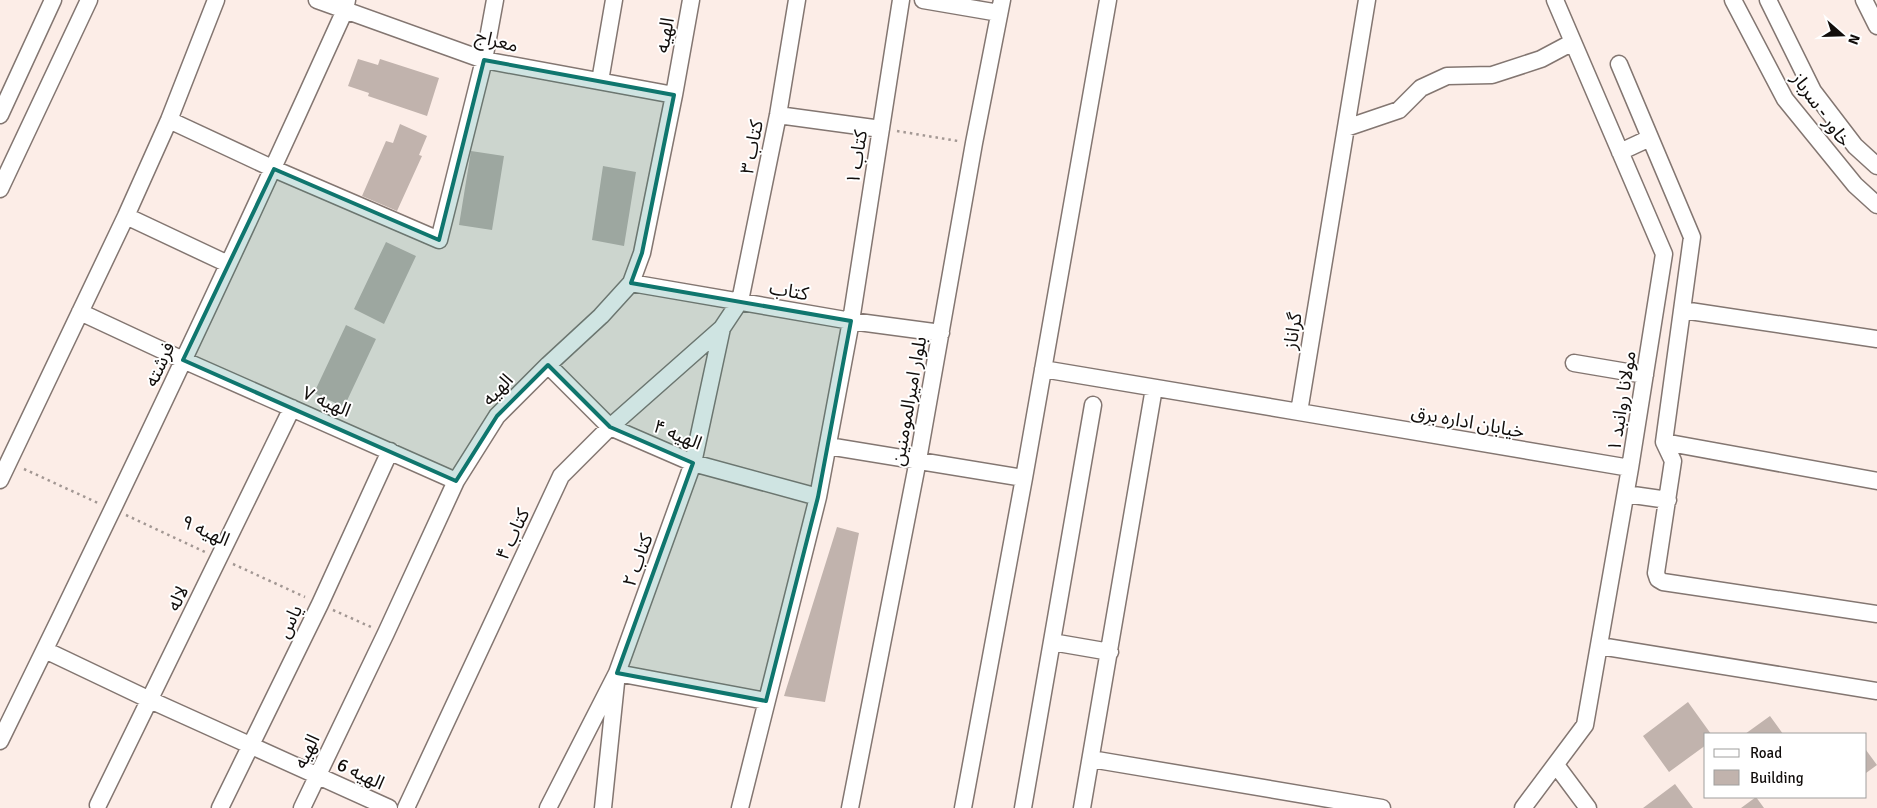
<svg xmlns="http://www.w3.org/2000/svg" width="1877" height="808" viewBox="0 0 1877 808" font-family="Signika,'Noto Sans Arabic',sans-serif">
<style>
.building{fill:#c1b3ad}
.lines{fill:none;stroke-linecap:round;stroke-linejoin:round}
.minor-casing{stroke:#837671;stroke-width:19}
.path{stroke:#a29793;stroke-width:2.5;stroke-dasharray:2.5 4;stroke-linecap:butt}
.minor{stroke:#fff;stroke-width:16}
.marked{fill:#0f766e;fill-opacity:0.2;stroke:#0f766e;stroke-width:4;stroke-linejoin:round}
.labels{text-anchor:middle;stroke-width:4;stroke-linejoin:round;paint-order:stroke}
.street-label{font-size:19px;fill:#120e0c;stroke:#fff}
</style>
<rect width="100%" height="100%" fill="#fcede7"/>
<path class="building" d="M358 59 378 65 380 59 439 78 427 116 368 96 369 93 348 86Z
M400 124 427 136 419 155 422 156 397 211 362 196 386 141 393 143Z
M471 151 504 156 492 230 459 225Z
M603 166 636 172 624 246 592 240Z
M386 242 416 256 384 324 354 309Z
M346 325 376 339 344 407 314 393Z
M837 527 859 533 825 702 784 696Z
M1688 702 1711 734H1706V745L1669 772 1643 736Z
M1770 716 1783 734H1745Z
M1866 750 1877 765 1866 773Z
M1675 784 1693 808H1643Z
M1756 797 1764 808H1741Z"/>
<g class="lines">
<defs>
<path id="minor" d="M317 0 484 60 674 95
M923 0 999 13
M1733 0 1785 99 1855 185 1877 205
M1768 0 1813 91 1855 146 1877 166
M1864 0 1877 26
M1619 64 1692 237 1664 442 1673 461 1656 573 1658 579 1663 582 1877 614
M600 81 614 0
M0 115 53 0
M778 115 881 129
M169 120 274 169 439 240 484 60 495 0
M1346 128 1399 110 1421 88 1447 76 1492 75 1541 59 1573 42
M1620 152 1650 138
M0 189 89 0
M126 216 228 264
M631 283 851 321 941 333
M1683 310 1877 339
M80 312 183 360 456 481
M1574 363 1645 375
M548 365 610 427 693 463 818 497
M1043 369 1299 412 1367 0
M1299 412 1630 468
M1664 442 1877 481
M828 446 1024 478
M0 480 126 216 169 120 216 0
M1626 494 1668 500
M1052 642 1110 652
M1600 646 1877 691
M45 650 150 700 389 808
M0 741C119 499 234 256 345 10L347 0
M1091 759 1382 808
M1556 765 1588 808
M98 805 292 408
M220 808 320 604 390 451
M302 808 386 633 456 481 497 416 548 365 601 316 631 283 642 253 674 95 691 0
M406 808 561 476 610 427 722 328 740 301 778 115 797 0
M548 808 617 673 766 701
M603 808 617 673 693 463 722 328
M740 808 818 497 851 321 901 0
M850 808 918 460 974 143 1002 0
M963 808 1024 478 1108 0
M1023 808 1093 405
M1082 808 1154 388
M1523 808 1585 725 1630 468 1664 254 1555 0"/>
</defs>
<use href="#minor" class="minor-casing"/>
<path class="path" d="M897 131 958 141
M24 469 98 503
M126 515 205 552
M233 564 305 597
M333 610 371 627"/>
<use href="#minor" class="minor"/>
</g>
<path class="marked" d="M484 60 674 95 642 253 631 283 851 321 818 497 766 701 617 673 693 463 610 427 548 365 497 416 456 481 183 360 274 169 439 240Z"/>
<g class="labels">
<g class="street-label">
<text transform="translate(664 35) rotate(-80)" y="7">الهیه</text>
<text transform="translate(497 40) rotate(14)" y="7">معراج</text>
<text transform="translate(1822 109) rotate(54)" y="7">خاور - سرباز</text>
<text transform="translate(751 147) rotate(-79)" y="7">کتاب ۳</text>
<text transform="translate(856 157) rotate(-81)" y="7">کتاب ۱</text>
<text transform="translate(789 290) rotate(10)" y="7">کتاب</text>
<text transform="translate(1292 331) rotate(-81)" y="7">گراناز</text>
<text transform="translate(159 364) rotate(-65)" y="7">فرشته</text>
<text transform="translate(497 389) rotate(-47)" y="7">الهیه</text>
<text transform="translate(327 401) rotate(23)" y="7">الهیه ۷</text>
<text transform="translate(908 401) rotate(-80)" y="7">بلوار امیرالمومنین</text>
<text transform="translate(1621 401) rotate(-81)" y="7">مولانا روانبد ۱</text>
<text transform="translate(1468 421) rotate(10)" y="7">خیابان اداره برق</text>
<text transform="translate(678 434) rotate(22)" y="7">الهیه ۴</text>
<text transform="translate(206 530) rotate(24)" y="7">الهیه ۹</text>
<text transform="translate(512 534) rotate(-65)" y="7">کتاب ۴</text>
<text transform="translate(637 560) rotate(-70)" y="7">کتاب ۲</text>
<text transform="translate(177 598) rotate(-64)" y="7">لاله</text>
<text transform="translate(289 621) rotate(-64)" y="7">یاس</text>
<text transform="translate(306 751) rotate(-64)" y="7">الهیه</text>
<text transform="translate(361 773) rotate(25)" y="7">الهیه 6</text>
</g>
</g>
<rect x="1704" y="733" width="162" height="65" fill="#ffffff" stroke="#a09f9e"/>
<rect x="1714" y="749" width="25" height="8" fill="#ffffff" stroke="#a09f9e"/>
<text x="1750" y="758" font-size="15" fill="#120e0c">Road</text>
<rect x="1714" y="770" width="25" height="15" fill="#c1b3ad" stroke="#a09f9e"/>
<text x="1750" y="783" font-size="15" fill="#120e0c">Building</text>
<g transform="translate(1842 35) rotate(110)" stroke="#ffffff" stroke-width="4" paint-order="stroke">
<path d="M0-4L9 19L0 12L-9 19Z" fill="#120e0c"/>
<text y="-8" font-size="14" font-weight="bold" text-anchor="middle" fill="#120e0c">N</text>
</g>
</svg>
